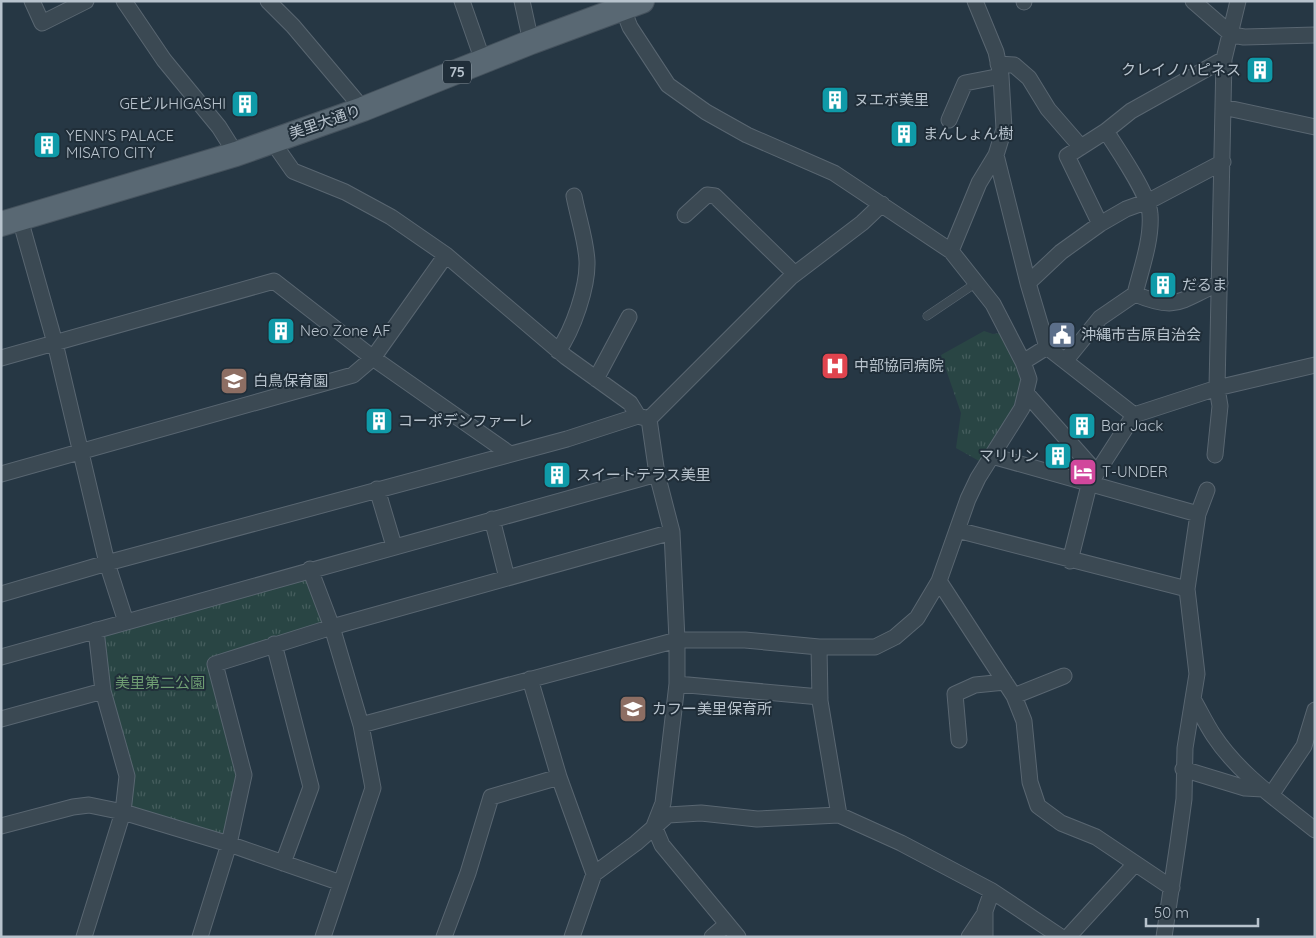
<svg xmlns="http://www.w3.org/2000/svg" width="1316" height="938" viewBox="0 0 1316 938" font-family="Quicksand,'Noto Sans JP',sans-serif">
<style>
.park{fill:url(#park-tufts)}
.lines{fill:none;stroke-linecap:round;stroke-linejoin:round}
.service-casing{stroke:#596671;stroke-width:9}
.minor-casing{stroke:#596671;stroke-width:17}
.primary-casing{stroke:#45525d;stroke-width:26}
.service{stroke:#3b4953;stroke-width:8}
.minor{stroke:#3b4953;stroke-width:15}
.primary{stroke:#596873;stroke-width:24}
.labels{text-anchor:middle;stroke-width:4;stroke-linejoin:round;paint-order:stroke}
.shield{fill:#202e39;stroke:#8a96a1;stroke-width:1}
.shield-label{font-size:14px;font-weight:bold;fill:#b8c3cd}
.poi-label{font-size:15px;fill:#b8c3cd;stroke:#202e39;text-anchor:start}
.street-label{font-size:15px;fill:#b8c3cd;stroke:#202e39}
.park-label{font-size:15px;fill:#6f9e73;stroke:#202e39}
</style>
<defs>
<pattern id="park-tufts" width="24" height="20" patternUnits="userSpaceOnUse" patternTransform="scale(1.25)"><rect width="24" height="20" fill="#294544"/><path d="M3 7l-1-3M5 7V3M7 7l1-3M15 17l-1-3M17 17v-4M19 17l1-3" fill="none" stroke="#465e5e"/></pattern>
</defs>
<rect width="100%" height="100%" fill="#263744"/>
<path class="park" d="M984 331 993 334 1001 333 1022 377 1013 409 979 461 956 448 961 413 941 355Z
M310 569 332 627 215 664 244 775 229 844 123 812 127 776 96 630Z"/>
<g class="lines">
<defs>
<path id="service" d="M927 316 976 283"/>
<path id="minor" d="M32 1 42 23 86 1
M124 1 164 60 219 127 236 154
M268 1 293 26 363 109
M462 1 483 61
M522 1 531 42
M1024 1V2
M1193 1 1232 35 1244 37 1315 35
M998 64 1014 65 1029 78 1048 109 1081 147
M1223 107 1315 127
M949 120 965 83 1001 76
M1106 131C1117 149 1149 194 1150 214 1152 240 1141 269 1135 294
M272 141 293 171 345 192 391 217 446 255 566 357 630 403 638 416 649 419 657 474 672 532 677 640V684L663 803 654 826 662 845 738 937
M996 155 1028 283 1047 347 1134 415
M685 215 707 195 715 196 795 274
M20 219 55 343 107 563 126 622
M1100 224 1067 156 1106 131 1131 111 1224 59
M951 251 979 183 996 155 1004 129 1001 76 996 52 975 1
M1028 283 1061 252 1100 224 1126 209 1151 200 1223 162
M558 351C573 330 588 287 587 261 586 240 578 217 574 196
M1 358 274 281 373 358 510 454
M1066 360 1100 318 1135 294C1178 312 1180 300 1220 283
M1023 362 1047 347
M596 379 629 317
M1026 393 1096 472
M649 419 791 277 862 223 882 204
M1215 455 1220 406 1217 388 1224 59 1238 1
M992 456 1198 514 1187 589 1197 674 1185 748 1184 799 1178 843 1164 937
M1 474 353 375 373 358 446 255
M377 489 394 546
M1198 514 1207 490
M492 519 507 578
M957 530 1187 589
M1070 561 1089 485 1134 415 1217 388 1315 365
M310 569 332 627 361 725 373 788 323 937
M939 581 1014 696 1024 721 1030 782 1038 806 1061 823 1096 837 1172 888
M1 594 107 563 567 439 638 416
M274 644 311 787 283 863
M819 647 820 701 839 815
M1 657 657 474
M530 679 559 777 594 874
M677 684 820 697
M1014 696 1064 676
M1193 699C1200 711 1206 724 1214 736 1239 774 1279 801 1315 830
M1 719 103 691
M361 725 677 640H745L819 647H875L895 637 917 618 939 581 968 499 978 478 1022 408 1029 379 1023 362 993 304 951 251 834 173 747 135 706 112 668 85 630 27 623 9
M959 740 955 694 975 685 1005 682
M1183 769 1245 788 1263 789
M1271 795 1304 746 1315 710
M1 826 73 807 89 805 123 812 229 844 341 883
M84 937 123 812 127 776 103 691 96 630
M200 937 229 844 244 775 215 664 332 627 672 532
M444 937 468 873 491 797 559 777
M572 937 594 874 636 843 668 815 701 813 757 819 839 815 901 843 992 891 1061 937
M712 937 727 924
M969 937 985 913
M985 937V911L992 891
M1068 937 1134 865"/>
<path id="primary" d="M1 224 236 154 363 109 531 42 642 1"/>
</defs>
<use href="#service" class="service-casing"/>
<use href="#minor" class="minor-casing"/>
<use href="#primary" class="primary-casing"/>
<use href="#service" class="service"/>
<use href="#minor" class="minor"/>
<use href="#primary" class="primary"/>
</g>
<defs>
<symbol id="building-square" viewBox="-11 -11 22 22"><rect x="-9" y="-9" width="18" height="18" rx="4" fill="#0f9aa8" stroke="#202e39"/><path d="M-4-6H4V6H1V3H-1V6H-4ZM-2.5-4.3h1.7v1.8h-1.7ZM.8-4.3h1.7v1.8H.8ZM-2.5-1h1.7V.8h-1.7ZM.8-1h1.7V.8H.8Z" fill="#fff"/></symbol>
<symbol id="civic-square" viewBox="-11 -11 22 22"><rect x="-9" y="-9" width="18" height="18" rx="4" fill="#5c6f8a" stroke="#202e39"/><path d="M-.6-6.5H3V-4.5H.6V-3L4-1V1h2V6H-6V1h2V-1L-.6-3ZM-1.2 2.5V6h2.4V2.5Z" fill="#fff"/></symbol>
<symbol id="hospital-square" viewBox="-11 -11 22 22"><rect x="-9" y="-9" width="18" height="18" rx="4" fill="#e0444e" stroke="#202e39"/><path d="M-5-5h3v3.5h4V-5h3V5h-3V1.5h-4V5h-3Z" fill="#fff"/></symbol>
<symbol id="school-square" viewBox="-11 -11 22 22"><rect x="-9" y="-9" width="18" height="18" rx="4" fill="#8d6e63" stroke="#202e39"/><path d="M0-5L7-2L0 1L-7-2ZM-4 1L0 2.5L4 1V4Q0 6-4 4Z" fill="#fff"/></symbol>
<symbol id="hotel-square" viewBox="-11 -11 22 22"><rect x="-9" y="-9" width="18" height="18" rx="4" fill="#d1479c" stroke="#202e39"/><path d="M-6-4.5h1.5V1H6V5H4.5V3h-9V5H-6ZM-4 0a1.8 1.8 0 1 1 3.6 0ZM.5 0V-2.5h3Q6-2.5 6 0Z" fill="#fff"/></symbol>
</defs>
<g fill-rule="evenodd">
<use href="#building-square" x="1244" y="54" width="32" height="32"/>
<use href="#building-square" x="819" y="84" width="32" height="32"/>
<use href="#building-square" x="229" y="88" width="32" height="32"/>
<use href="#building-square" x="888" y="118" width="32" height="32"/>
<use href="#building-square" x="31" y="129" width="32" height="32"/>
<use href="#building-square" x="1147" y="269" width="32" height="32"/>
<use href="#building-square" x="265" y="315" width="32" height="32"/>
<use href="#civic-square" x="1046" y="319" width="32" height="32"/>
<use href="#hospital-square" x="819" y="350" width="32" height="32"/>
<use href="#school-square" x="218" y="365" width="32" height="32"/>
<use href="#building-square" x="363" y="405" width="32" height="32"/>
<use href="#building-square" x="1066" y="410" width="32" height="32"/>
<use href="#building-square" x="1042" y="440" width="32" height="32"/>
<use href="#hotel-square" x="1067" y="456" width="32" height="32"/>
<use href="#building-square" x="541" y="459" width="32" height="32"/>
<use href="#school-square" x="617" y="693" width="32" height="32"/>
</g>
<g class="labels">
<rect class="shield" x="443" y="60.5" width="28" height="23" rx="4"/>
<g class="shield-label">
<text x="457" y="77">75</text>
</g>
<g class="poi-label">
<text x="1241" y="75" text-anchor="end">クレイノハピネス</text>
<text x="854" y="105">ヌエボ美里</text>
<text x="226" y="109" text-anchor="end">GEビルHIGASHI</text>
<text x="923" y="139">まんしょん樹</text>
<text x="66" y="141">YENN'S PALACE<tspan x="66" dy="17">MISATO CITY</tspan></text>
<text x="1182" y="290">だるま</text>
<text x="300" y="336">Neo Zone AF</text>
<text x="1081" y="340">沖縄市吉原自治会</text>
<text x="854" y="371">中部協同病院</text>
<text x="253" y="386">白鳥保育園</text>
<text x="398" y="426">コーポデンファーレ</text>
<text x="1101" y="431">Bar Jack</text>
<text x="1039" y="461" text-anchor="end">マリリン</text>
<text x="1102" y="477">T-UNDER</text>
<text x="576" y="480">スイートテラス美里</text>
<text x="652" y="714">カフー美里保育所</text>
</g>
<g class="street-label">
<text transform="translate(325 122) rotate(-19)" y="5">美里大通り</text>
</g>
<g class="park-label">
<text x="160" y="688">美里第二公園</text>
</g>
</g>
<rect width="1316" height="938" fill="none" stroke="#b8c3cd" stroke-width="5"/>
<path d="M1146 918v8h112v-8" fill="none" stroke="#b8c3cd" stroke-width="2.5"/>
<text x="1154" y="918" font-size="15" fill="#b8c3cd" stroke="#202e39" stroke-width="4" paint-order="stroke">50 m</text>
</svg>
